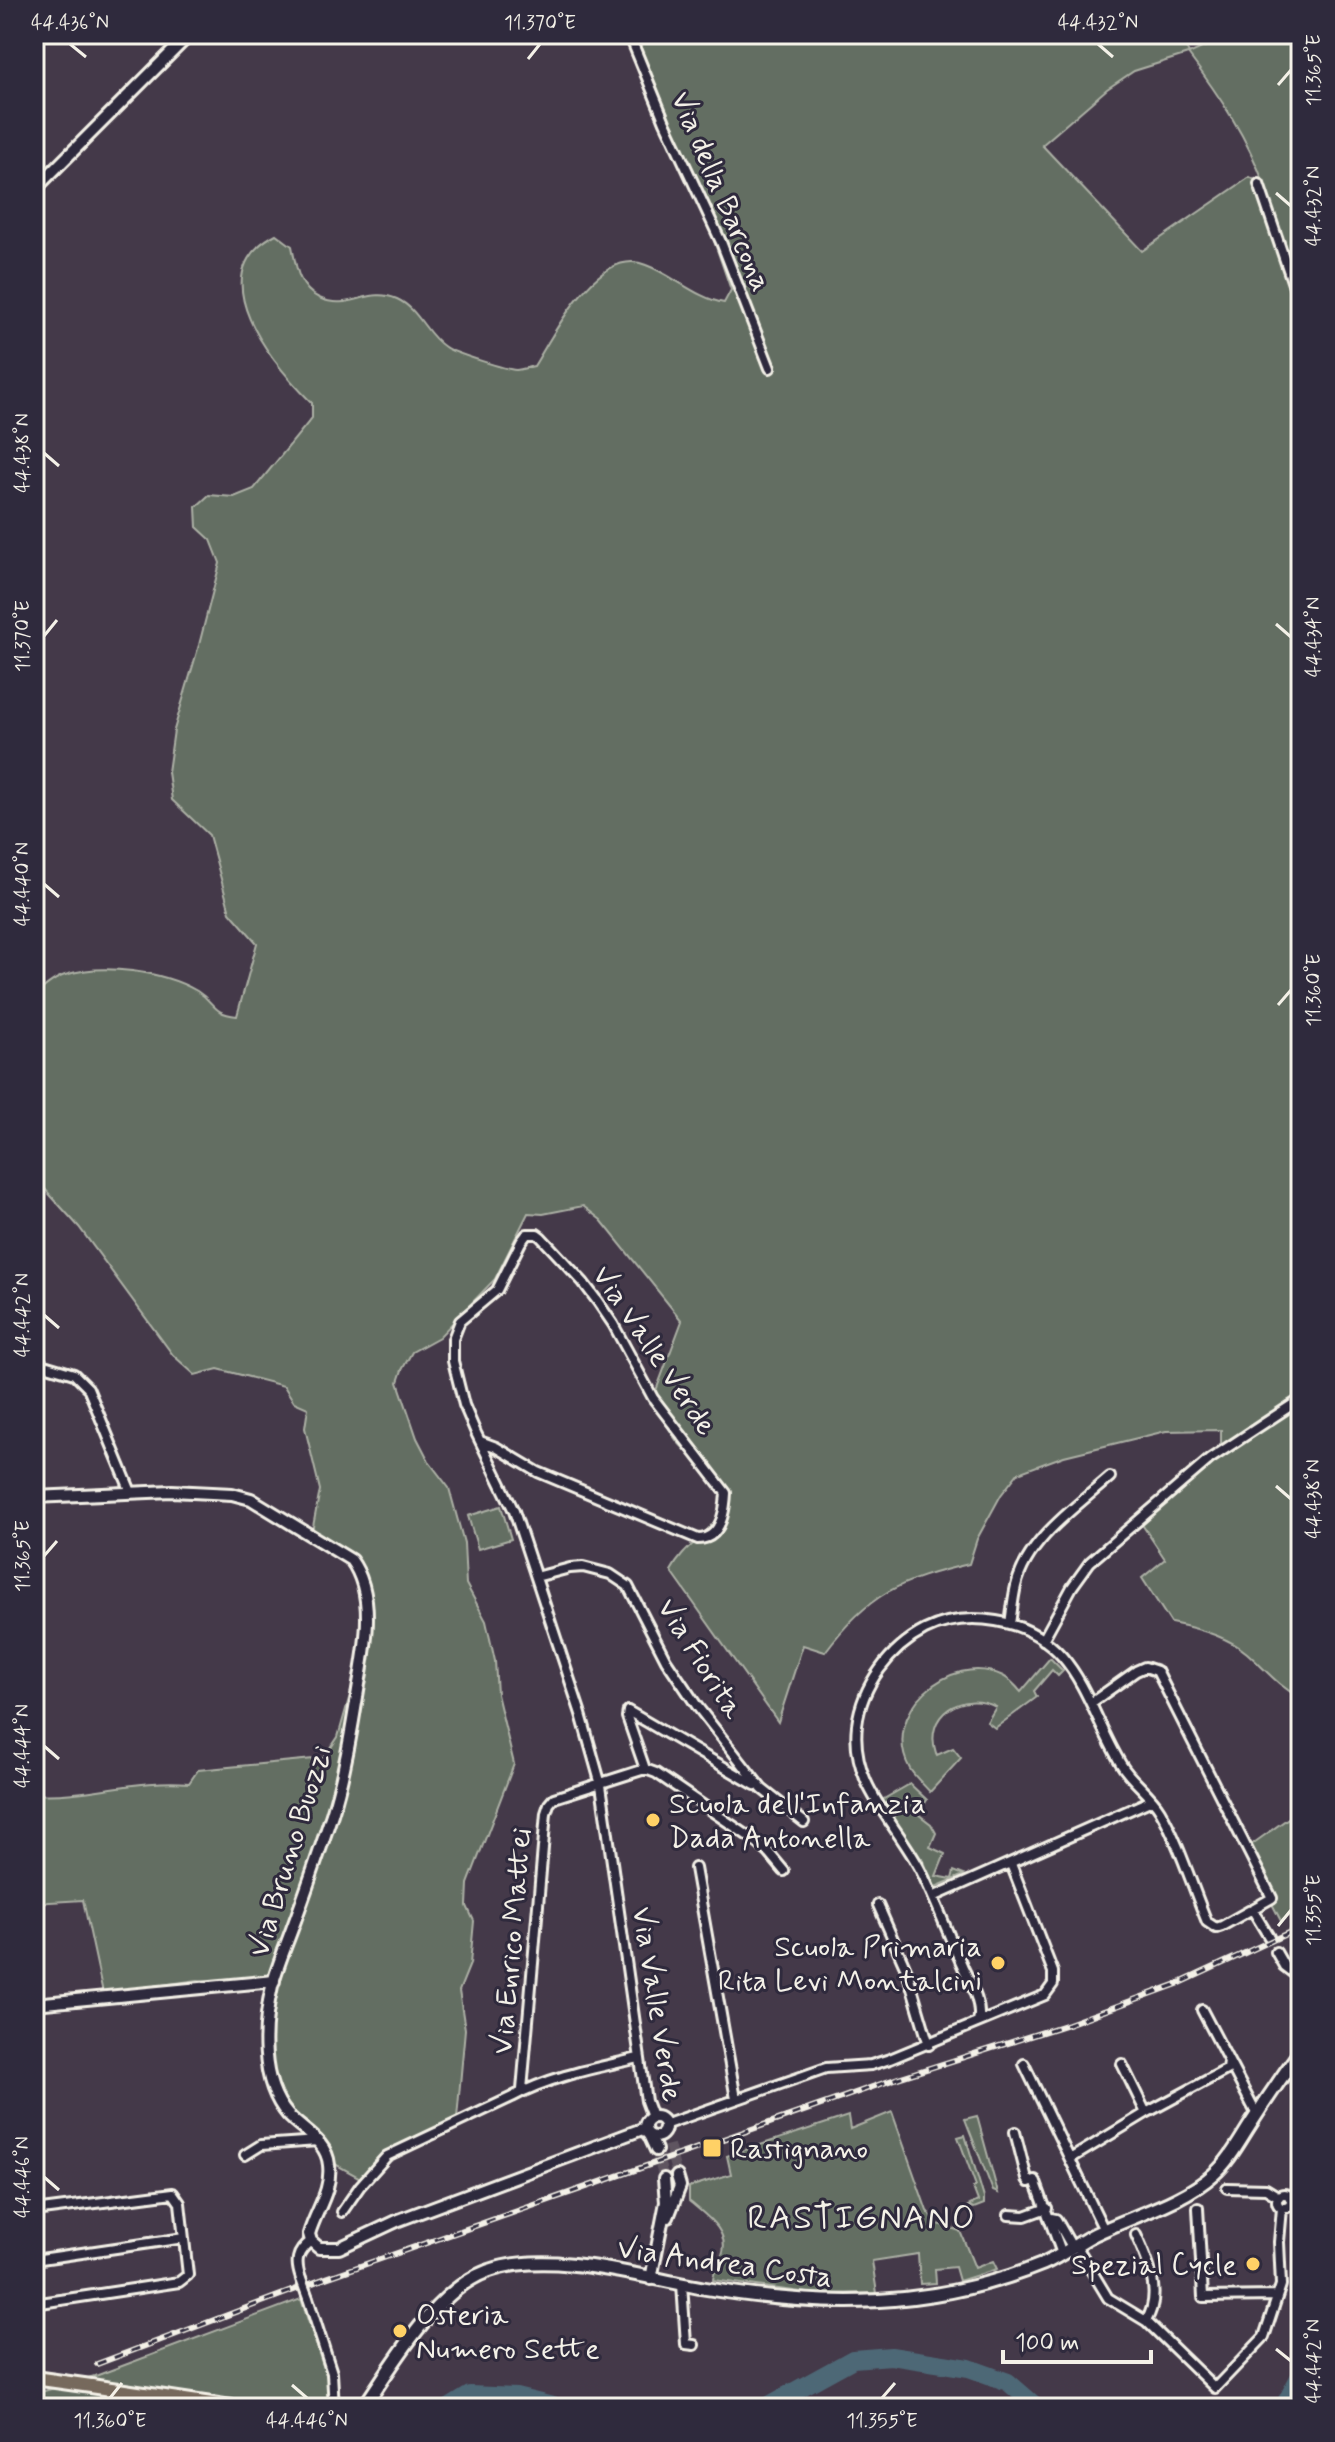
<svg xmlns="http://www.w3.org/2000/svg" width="1335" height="2442" viewBox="0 0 1335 2442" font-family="Mynerve,sans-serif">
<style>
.green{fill:#636e62;stroke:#acb0a5;stroke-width:2;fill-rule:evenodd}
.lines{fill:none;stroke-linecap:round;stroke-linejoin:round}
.stream{stroke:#909fa4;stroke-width:3}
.river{stroke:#4e6876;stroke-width:18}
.tertiary-tunnel{stroke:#5e5561;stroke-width:10;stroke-dasharray:10 5;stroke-linecap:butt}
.minor-casing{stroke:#f4f1e8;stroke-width:14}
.tertiary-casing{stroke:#f4f1e8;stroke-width:16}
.secondary-casing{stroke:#f4f1e8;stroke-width:17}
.primary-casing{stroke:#f4f1e8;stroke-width:18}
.minor{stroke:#2f2a3d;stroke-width:8}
.tertiary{stroke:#2f2a3d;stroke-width:10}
.secondary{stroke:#2f2a3d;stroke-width:11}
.primary{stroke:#76695c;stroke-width:12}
.rail-casing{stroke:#f4f1e8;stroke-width:6}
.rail{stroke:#2f2a3d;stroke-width:3;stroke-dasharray:9;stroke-linecap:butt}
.minor-bridge-casing{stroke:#f4f1e8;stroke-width:14;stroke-linecap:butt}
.primary-bridge-casing{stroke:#f4f1e8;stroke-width:18;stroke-linecap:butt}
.minor-bridge{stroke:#2f2a3d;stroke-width:8}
.primary-bridge{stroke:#76695c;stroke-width:12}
.ticks{fill:none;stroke:#f4f1e8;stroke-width:3}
.poi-dot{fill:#ffd166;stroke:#2f2a3d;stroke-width:3}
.labels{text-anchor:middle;stroke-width:6;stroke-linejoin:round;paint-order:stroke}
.street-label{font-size:30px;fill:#f4f1e8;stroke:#2f2a3d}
.poi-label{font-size:30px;fill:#f4f1e8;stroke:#2f2a3d;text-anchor:start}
.quarter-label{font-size:34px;letter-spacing:2px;fill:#f4f1e8;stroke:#2f2a3d}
.neatline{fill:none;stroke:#f4f1e8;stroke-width:3}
.ticks-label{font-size:20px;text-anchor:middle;fill:#f4f1e8}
</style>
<rect width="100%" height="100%" fill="#443949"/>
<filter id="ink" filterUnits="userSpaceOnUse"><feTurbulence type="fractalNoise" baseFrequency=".0125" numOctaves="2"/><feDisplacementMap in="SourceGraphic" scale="16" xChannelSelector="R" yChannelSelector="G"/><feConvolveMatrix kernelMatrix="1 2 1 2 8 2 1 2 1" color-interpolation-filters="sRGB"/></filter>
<g filter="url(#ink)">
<path class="green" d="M624 34H1180L1189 54 1232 34H1301V1698C1279 1687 1265 1669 1247 1653 1227 1636 1197 1628 1171 1623L1142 1578 1165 1559 1139 1520 1221 1451V1430L1166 1431 1064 1456 1018 1473 1001 1495 977 1539 969 1564C900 1580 868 1594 825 1652L803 1645 778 1722 671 1571C683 1548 704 1538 716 1519 737 1486 694 1462 677 1441 667 1429 661 1410 654 1396L682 1321 601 1220 583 1206 543 1214 528 1213 495 1279 439 1337 412 1352 402 1370 398 1382 417 1438 430 1463 449 1488 464 1543 466 1584 486 1621 495 1661 497 1694 514 1764 468 1884 467 1906 474 1921 470 1964 459 1991 465 2029 457 2118C423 2136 386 2147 362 2179L333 2163 282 2113 267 2060 271 1987 198 1980 103 1993 83 1900 34 1903V1794C86 1798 137 1778 189 1783L198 1770 324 1758 338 1737 358 1667 362 1595 357 1574 345 1558 311 1537 320 1490 305 1428 308 1408 294 1402 284 1386 218 1369 195 1375 173 1355 79 1227 34 1177V996C43 988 53 979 65 975 102 963 163 971 197 991 216 1003 211 1013 237 1016L257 943 230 912 209 835 172 800 168 772 174 730 199 645 220 563 211 540 197 527 196 507 209 495 234 497 254 489 312 418V403C272 363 198 275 276 234L292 246C296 266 298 288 319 298 350 312 368 286 397 299 419 309 426 335 445 347 451 352 508 370 516 370 521 370 529 367 534 366 554 334 598 245 646 265 673 275 696 298 724 303L731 290 712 235ZM1188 54C1219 95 1248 138 1265 187L1250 177 1142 251 1042 145 1107 89 1134 71Z
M501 1506 511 1539 478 1549 468 1516Z
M1050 1658 1063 1671 1058 1676 1052 1670 1034 1691 1037 1697 995 1728 987 1722 996 1707C962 1690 923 1715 936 1753L937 1755 953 1748 961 1758 930 1792C924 1785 915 1777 910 1769 879 1714 950 1650 1003 1676 1011 1680 1016 1686 1021 1692Z
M910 1784 927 1800 918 1814 931 1824 936 1833 930 1847 945 1854 936 1876 952 1879 954 1871 964 1875 933 1888 923 1858 919 1859 882 1800Z
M1301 1809V1908L1281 1921 1244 1850Z
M892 2112 927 2211 938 2224 960 2231 975 2268 993 2261 997 2269 959 2281 955 2267 935 2269 936 2283 920 2284 918 2254 872 2261 877 2293 816 2294 713 2280C714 2269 718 2265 722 2255 731 2231 705 2215 689 2201V2187L731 2174 727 2156 848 2116 850 2129Z
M977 2116 998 2193 993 2191 991 2186 965 2119Z
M965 2135 984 2198V2204L974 2208 968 2206 978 2201 973 2188 976 2186 958 2137Z
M301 2299 332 2393 331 2408H34V2394L98 2375Z"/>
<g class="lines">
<path class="stream" d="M1287 2402 1301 2408"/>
<path class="river" d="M449 2408 470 2395 516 2397 561 2408
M764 2408 853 2359 891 2356 969 2368 1008 2382 1038 2408
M1283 2408 1301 2374"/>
<path class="tertiary-tunnel" d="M669 2145 677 2176
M656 2150 664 2179"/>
<defs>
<path id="minor" d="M629 34 665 122 721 242 770 368
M1259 184 1296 293 1301 299
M34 1362 74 1374 88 1388 131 1492
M480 1441 496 1447 538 1472 698 1539C721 1539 725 1512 726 1493L653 1398 613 1324 598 1302 583 1282 541 1237 537 1234H527L521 1242 497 1290 460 1321 453 1339V1361L464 1405 476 1433 514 1511 581 1714 601 1785 646 2101 652 2117
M536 1577 570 1568 583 1567 610 1574 628 1586 666 1660 697 1706 762 1789 804 1822
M1010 1624C1012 1611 1013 1598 1016 1586 1027 1540 1076 1507 1110 1477
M1043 1640 1072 1587 1090 1562 1210 1459 1301 1399
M645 1769 627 1717 628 1711 755 1785
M695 1868 736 2099
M933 1897 1152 1800
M878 1905 907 1971 929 2045
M1252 1909 1269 1937
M1276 1952 1284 1966 1301 1979
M1202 2010 1257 2115
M978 2022C983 2004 969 1981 962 1965 948 1934 936 1901 921 1871 896 1822 850 1785 857 1725 862 1685 890 1648 925 1630 947 1619 973 1617 996 1621 1078 1635 1085 1704 1121 1764 1131 1781 1150 1793 1160 1810 1179 1843 1192 1886 1207 1922L1216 1928 1222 1926 1272 1898 1157 1671 1145 1667 1136 1671 1091 1703
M1024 2064 1104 2230
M1122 2064 1146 2113
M1291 2065 1301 2072
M522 2090 546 1813 549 1804 554 1798 645 1769 656 1773 754 1840 769 1853 784 1871
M664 2125 826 2068 871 2065 890 2059 1045 1995 1053 1984V1972L1011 1864
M1015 2132 1027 2179 1029 2182 1035 2180 1062 2254
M245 2155 261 2145 318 2141
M1070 2159 1146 2113 1228 2069 1229 2062
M1227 2188 1266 2189 1279 2197
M1277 2201a7 7 0 1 1 14 0a7 7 0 1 1-14 0Z
M1290 2198 1301 2186
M1198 2208 1203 2297 1277 2296
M34 2211 173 2193 180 2203 188 2275 179 2282 34 2304
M342 2212 360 2186 387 2156 512 2097C551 2076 596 2068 639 2058
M1009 2215 1025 2216 1047 2208
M1051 2218 1056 2219 1072 2247
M1136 2235C1148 2261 1163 2294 1146 2321
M1076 2245 1108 2298 1146 2321 1215 2388 1264 2337 1281 2285 1279 2242 1282 2208
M34 2260 184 2238
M301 2279C295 2262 296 2252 311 2241
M682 2284 686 2344 694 2345
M308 2298 332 2373 334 2408"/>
<path id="tertiary" d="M34 190 190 34
M34 1497 172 1491 232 1494 251 1499 351 1560C376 1594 366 1645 359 1684 352 1728 345 1772 332 1814 319 1853 306 1891 292 1929 285 1948 277 1967 272 1986 263 2026 259 2081 288 2115 303 2131 327 2141 329 2165 332 2191 316 2210 309 2234L311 2241 319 2248H339L399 2220 645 2128
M34 2004 274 1981
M645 2127a10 10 0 1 1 20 0a10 10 0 1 1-20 0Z
M649 2135 656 2150
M668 2217 680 2186 677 2176
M651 2279 666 2202 664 2179"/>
<path id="secondary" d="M363 2408C394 2363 435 2290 488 2271 549 2249 640 2277 703 2288 821 2308 930 2310 1043 2264 1062 2256 1077 2243 1095 2234 1134 2215 1182 2203 1214 2174 1229 2161 1239 2142 1250 2125 1266 2100 1283 2075 1301 2050"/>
<path id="primary" d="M91 2386 238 2408"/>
</defs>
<use href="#minor" class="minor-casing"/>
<use href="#tertiary" class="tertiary-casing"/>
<use href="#secondary" class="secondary-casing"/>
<use href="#primary" class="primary-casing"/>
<use href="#minor" class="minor"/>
<use href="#tertiary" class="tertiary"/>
<use href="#secondary" class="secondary"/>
<use href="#primary" class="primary"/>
<defs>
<path id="rail" d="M97 2364 326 2278 898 2078 1068 2024 1180 1983 1301 1927"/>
</defs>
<use href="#rail" class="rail-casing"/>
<use href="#rail" class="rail"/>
<defs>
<path id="minor-bridge" d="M301 2279 308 2298"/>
<path id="primary-bridge" d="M34 2378 91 2386"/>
</defs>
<use href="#minor-bridge" class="minor-bridge-casing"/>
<use href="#primary-bridge" class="primary-bridge-casing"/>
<use href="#minor-bridge" class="minor-bridge"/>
<use href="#primary-bridge" class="primary-bridge"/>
</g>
</g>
<path class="ticks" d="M70 44 86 57M1098 44 1113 57M528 59 540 44M1278 85 1291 70M1276 193 1291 206M44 453 59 466M1276 624 1291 637M44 636 57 620M44 884 59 897M1278 1005 1291 990M44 1315 59 1328M1276 1486 1291 1499M44 1556 57 1541M44 1746 59 1759M1278 1926 1291 1910M44 2177 59 2190M1276 2349 1291 2361M292 2385 307 2398M110 2398 122 2383M882 2398 895 2383"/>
<g class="poi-dot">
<circle cx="653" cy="1820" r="8"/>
<circle cx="998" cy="1963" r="8"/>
<rect x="702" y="2138" width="20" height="20" rx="4"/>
<circle cx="1253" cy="2264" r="8"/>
<circle cx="400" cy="2331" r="8"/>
</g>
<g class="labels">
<g class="street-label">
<text transform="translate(722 191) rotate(67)" y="10">Via della Barcona</text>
<text transform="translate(655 1350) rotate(56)" y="10">Via Valle Verde</text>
<text transform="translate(701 1658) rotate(58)" y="10">Via Fiorita</text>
<text transform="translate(289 1851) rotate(-73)" y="10">Via Bruno Buozzi</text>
<text transform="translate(511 1941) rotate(-85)" y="10">Via Enrico Mattei</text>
<text transform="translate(658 2004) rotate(81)" y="10">Via Valle Verde</text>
<text transform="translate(725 2262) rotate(8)" y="10">Via Andrea Costa</text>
</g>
<g class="poi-label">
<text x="669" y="1813">Scuola dell'Infanzia<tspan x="669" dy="34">Dada Antonella</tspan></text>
<text x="982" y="1956" text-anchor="end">Scuola Primaria<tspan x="982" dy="34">Rita Levi Montalcini</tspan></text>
<text x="730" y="2158">Rastignano</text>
<text x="1237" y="2274" text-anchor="end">Spezial Cycle</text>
<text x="416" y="2324">Osteria<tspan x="416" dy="34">Numero Sette</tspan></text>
</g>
<g class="quarter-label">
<text x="862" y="2228">RASTIGNANO</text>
</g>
</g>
<rect width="1335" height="2442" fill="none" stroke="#2f2a3d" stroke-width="88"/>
<path d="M1003 2350v12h148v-12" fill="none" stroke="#f4f1e8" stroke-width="4"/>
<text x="1015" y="2350" font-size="24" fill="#f4f1e8" stroke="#2f2a3d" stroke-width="6" paint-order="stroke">100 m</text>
<rect x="44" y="44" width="1247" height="2354" class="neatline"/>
<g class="ticks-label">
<text x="70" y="29">44.436°N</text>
<text x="540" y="29">11.370°E</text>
<text x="1098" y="29">44.432°N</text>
<text transform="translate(1313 70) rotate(-90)" y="7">11.365°E</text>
<text transform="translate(1313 206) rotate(-90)" y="7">44.432°N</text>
<text transform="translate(22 453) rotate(-90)" y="7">44.438°N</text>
<text transform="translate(22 636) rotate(-90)" y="7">11.370°E</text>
<text transform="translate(1313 637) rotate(-90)" y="7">44.434°N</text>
<text transform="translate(22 884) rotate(-90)" y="7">44.440°N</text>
<text transform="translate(1313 990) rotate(-90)" y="7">11.360°E</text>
<text transform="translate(22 1315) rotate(-90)" y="7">44.442°N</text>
<text transform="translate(1313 1499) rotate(-90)" y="7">44.438°N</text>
<text transform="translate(22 1556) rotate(-90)" y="7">11.365°E</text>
<text transform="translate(22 1746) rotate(-90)" y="7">44.444°N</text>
<text transform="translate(1313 1910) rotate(-90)" y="7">11.355°E</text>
<text transform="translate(22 2177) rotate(-90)" y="7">44.446°N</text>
<text transform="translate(1313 2361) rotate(-90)" y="7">44.442°N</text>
<text x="110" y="2427">11.360°E</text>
<text x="307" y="2427">44.446°N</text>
<text x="882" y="2427">11.355°E</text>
</g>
</svg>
